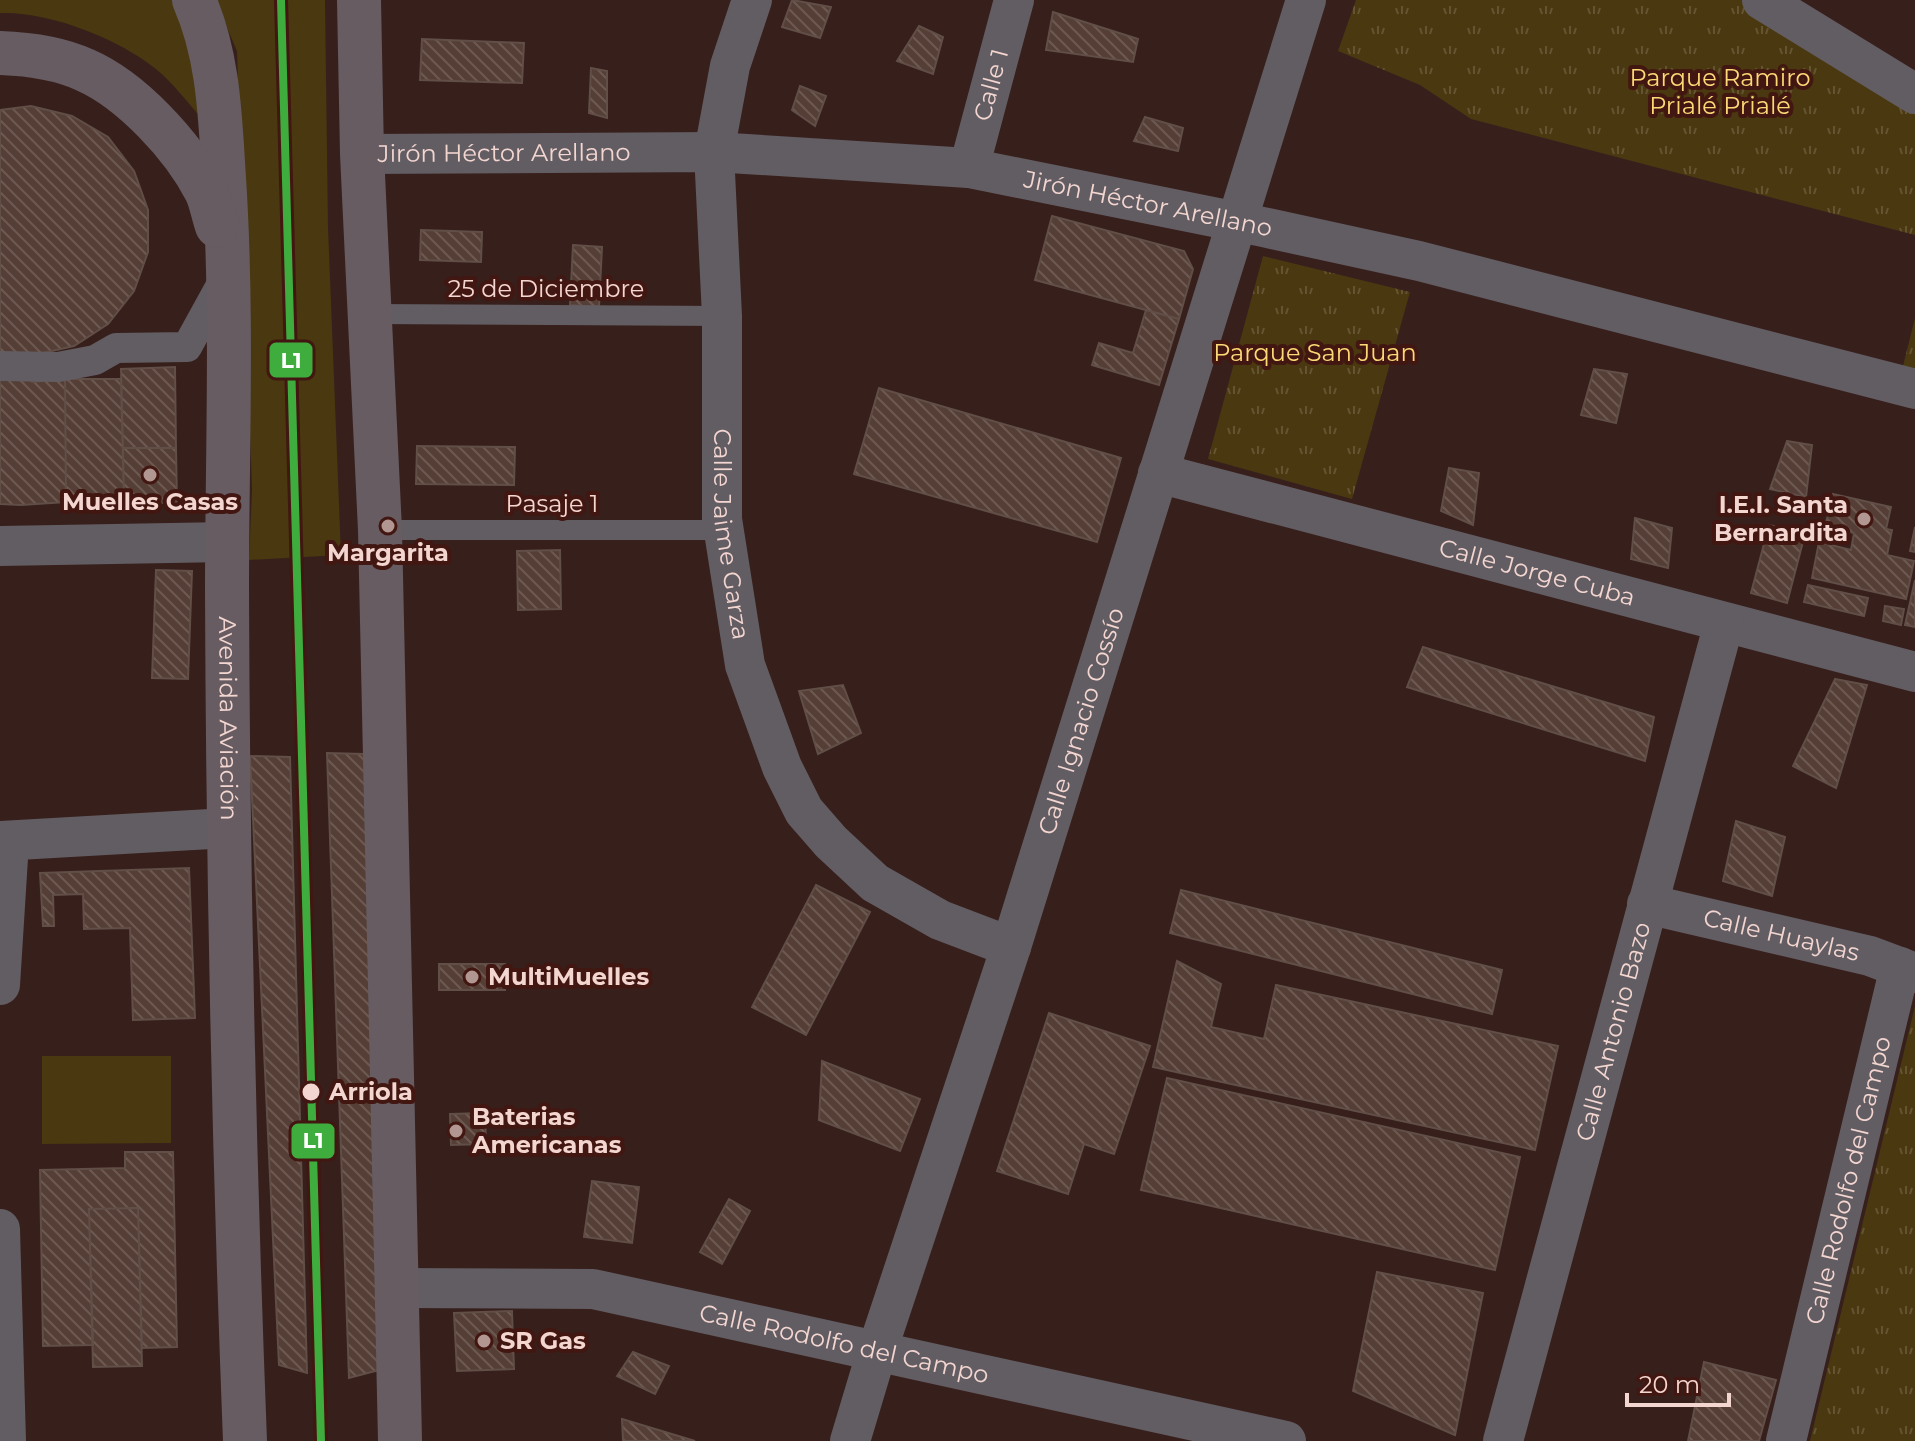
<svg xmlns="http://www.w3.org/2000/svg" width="1915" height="1441" viewBox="0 0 1915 1441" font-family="Montserrat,sans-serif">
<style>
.grass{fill:#493810}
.park{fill:url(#park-tufts)}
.building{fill:url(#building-back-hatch);stroke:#614e47;stroke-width:2}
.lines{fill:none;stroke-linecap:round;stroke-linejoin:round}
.service{stroke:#625d63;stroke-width:20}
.pedestrian{stroke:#625d63;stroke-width:30}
.minor{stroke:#625d63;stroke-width:40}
.primary{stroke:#665c62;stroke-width:44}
.metro-1-casing{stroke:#421611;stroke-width:14}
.metro-1{stroke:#3ead3e;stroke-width:8}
.poi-dot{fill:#b29692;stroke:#421611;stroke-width:3}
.stop-dot{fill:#f4d6d1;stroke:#421611;stroke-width:3}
.labels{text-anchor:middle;stroke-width:8;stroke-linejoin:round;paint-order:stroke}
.park-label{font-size:24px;fill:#fdd876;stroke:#421611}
.street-label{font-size:24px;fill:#f4d6d1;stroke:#421611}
.poi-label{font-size:24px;font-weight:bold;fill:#f4d6d1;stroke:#421611;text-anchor:start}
.stop-label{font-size:24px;font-weight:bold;fill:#f4d6d1;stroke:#421611;text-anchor:start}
.line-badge{stroke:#421611;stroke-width:3}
.badge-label{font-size:22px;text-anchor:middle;font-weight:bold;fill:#fff}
</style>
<defs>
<pattern id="park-tufts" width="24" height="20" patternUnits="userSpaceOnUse" patternTransform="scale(2)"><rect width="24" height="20" fill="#493810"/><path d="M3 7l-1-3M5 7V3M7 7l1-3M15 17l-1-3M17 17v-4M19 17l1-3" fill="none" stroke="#645432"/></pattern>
<pattern id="building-back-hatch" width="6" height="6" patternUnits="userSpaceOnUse" patternTransform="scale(2)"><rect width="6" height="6" fill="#543e35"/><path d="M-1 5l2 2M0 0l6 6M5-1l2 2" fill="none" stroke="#6d5951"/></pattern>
</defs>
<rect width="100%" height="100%" fill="#371f1c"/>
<path class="grass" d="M0 0H172L183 23 203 120C188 103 173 83 156 69 119 39 49 11 0 13Z
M215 0H325L328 227 341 555 249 560 252 490 237 51Z
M42 1056H171V1143L42 1144Z"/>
<path class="park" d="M1356 0H1742L1915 109V235L1471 119 1420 85 1338 51Z
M1263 256 1410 292 1352 499 1208 459Z
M1915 318V369L1903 366Z
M1915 1006V1441H1810Z"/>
<path class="building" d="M792 0 831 7 820 38 782 27Z
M1053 12 1138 39 1133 62 1046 50Z
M919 26 943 37 933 74 897 61Z
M422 39 524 43 522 83 420 80Z
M591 68 607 71V118L589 113Z
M800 86 826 96 815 126 792 110Z
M31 106 72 116 108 137 134 171 148 210V252L134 291 108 324 74 346 34 355 0 353V110Z
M1145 117 1183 128 1178 151 1134 141Z
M1052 216 1184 251 1193 269 1179 319 1035 280Z
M421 230 482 232 481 262 420 260Z
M573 245 602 247 599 307 570 305Z
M1146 310 1179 319 1159 385 1092 365 1099 343 1133 353Z
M175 367 176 448H123L121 369Z
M1594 369 1627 374 1616 423 1581 415Z
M28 379 32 382 65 379 66 502 21 505 0 504V380Z
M65 379H121L124 503 66 502Z
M879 388 1121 458 1097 542 854 474Z
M1787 441 1812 445 1806 497 1770 489Z
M417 446 515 447 514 485 416 484Z
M123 448H176L177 503H124Z
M1449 468 1479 473 1473 525 1441 511Z
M1833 494 1891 507 1886 529 1892 530 1887 555 1914 561 1906 599 1812 578 1819 542 1851 550 1854 533 1825 527Z
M1635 518 1672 528 1668 568 1631 559Z
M1769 525 1805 534 1787 603 1751 593Z
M1915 527V552L1910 551Z
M560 550 561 609 518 610 517 551Z
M156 570 192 571 188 679 152 678Z
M1915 580V627L1905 625Z
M1808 585 1868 598 1864 616 1804 602Z
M1885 606 1904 609 1901 625 1883 621Z
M1423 647 1654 717 1645 761 1407 687Z
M1835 679 1867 685 1836 788 1793 766Z
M843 685 861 733 818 754 799 691Z
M327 753 364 754 383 1369 349 1378Z
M250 756 290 757 307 1373 279 1365Z
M1736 821 1785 837 1772 896 1723 881Z
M189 868 195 1018 133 1020 130 928 84 929 83 894 53 895 54 926H43L40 873Z
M816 885 870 912 806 1035 752 1007Z
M1181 890 1502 970 1492 1014 1170 933Z
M1177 961 1221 984 1211 1027 1264 1039 1276 985 1558 1046 1535 1150 1153 1067Z
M439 964H505V990H439Z
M1049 1013 1150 1046 1114 1154 1084 1144 1068 1194 997 1171Z
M822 1061 920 1099 900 1151 819 1120Z
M1167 1078 1520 1157 1495 1270 1141 1190Z
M485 1113 486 1144 451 1145 450 1114Z
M125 1152H173L177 1347 142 1348 138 1208 89 1209 93 1345 43 1346 40 1170 125 1168Z
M592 1181 639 1187 632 1243 584 1237Z
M729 1199 750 1211 722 1264 700 1252Z
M138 1208 142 1366 93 1367 89 1209Z
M1377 1272 1483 1293 1455 1435 1353 1391Z
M512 1311 514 1369 457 1371 454 1313Z
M633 1352 669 1366 655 1394 617 1376Z
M1704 1362 1776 1380 1759 1441H1688Z
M622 1419 695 1441H623Z"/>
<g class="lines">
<path class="service" d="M369 314 722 316
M380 530H723"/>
<path class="pedestrian" d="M0 366 58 367 95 360 116 348 187 347 225 278"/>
<g class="minor">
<path id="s1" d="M752 0 730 66 714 152 722 316V519L745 665 782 767 804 811 831 842 875 883 940 920 1011 947"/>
<path d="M1762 0 1915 94"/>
<path id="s2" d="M362 154 714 152 969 168 1263 227 1419 261 1915 389"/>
<path id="s3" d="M969 168 1014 0"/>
<path id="s4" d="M1158 473 1915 672"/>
<path d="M0 546 227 542"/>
<path d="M0 841 228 828"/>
<path id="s5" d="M1647 904 1870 956 1915 973"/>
<path d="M0 985 9 842"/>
<path d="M0 1229 6 1441"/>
<path id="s6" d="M396 1288 593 1289 1286 1441"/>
<path id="s7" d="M850 1441 877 1351 1011 947 1306 0"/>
<path id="s8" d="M1503 1441 1724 623"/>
<path id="s9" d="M1786 1441 1900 967"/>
</g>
<g class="primary">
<path id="s10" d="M194 0C219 57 220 117 224 178 233 316 227 453 227 591 228 875 234 1158 245 1441"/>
<path d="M359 0 362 154 380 530 400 1441"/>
<path d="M0 53C28 54 59 58 85 70 131 90 183 146 206 191 211 201 213 215 217 226"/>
</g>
<defs>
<path id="metro-1" d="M281 0 321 1441"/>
</defs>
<use href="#metro-1" class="metro-1-casing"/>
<use href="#metro-1" class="metro-1"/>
</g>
<g class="poi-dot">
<circle cx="150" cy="475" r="8"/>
<circle cx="1864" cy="519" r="8"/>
<circle cx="388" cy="526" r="8"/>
<circle cx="472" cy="977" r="8"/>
<circle cx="456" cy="1131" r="8"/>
<circle cx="484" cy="1341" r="8"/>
</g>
<circle class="stop-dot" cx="311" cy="1092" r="10"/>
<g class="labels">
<g class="park-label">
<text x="1720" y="86">Parque Ramiro<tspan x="1720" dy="28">Prialé Prialé</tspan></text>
<text x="1315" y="361">Parque San Juan</text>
</g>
<g class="street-label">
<text dy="8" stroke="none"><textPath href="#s3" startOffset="86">Calle 1</textPath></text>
<text dy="8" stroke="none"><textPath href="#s2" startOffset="142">Jirón Héctor Arellano</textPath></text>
<text dy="8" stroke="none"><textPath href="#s2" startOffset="790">Jirón Héctor Arellano</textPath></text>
<text x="546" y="297">25 de Diciembre</text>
<text x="552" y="512">Pasaje 1</text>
<text dy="8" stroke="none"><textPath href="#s1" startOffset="540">Calle Jaime Garza</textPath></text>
<text dy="8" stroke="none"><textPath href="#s4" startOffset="392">Calle Jorge Cuba</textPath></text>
<text dy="8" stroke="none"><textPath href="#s10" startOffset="722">Avenida Aviación</textPath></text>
<text dy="8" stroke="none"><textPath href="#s7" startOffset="756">Calle Ignacio Cossío</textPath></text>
<text dy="8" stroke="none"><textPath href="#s5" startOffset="138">Calle Huaylas</textPath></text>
<text dy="8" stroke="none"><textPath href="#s8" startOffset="424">Calle Antonio Bazo</textPath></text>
<text dy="8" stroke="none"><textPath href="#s9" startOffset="268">Calle Rodolfo del Campo</textPath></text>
<text dy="8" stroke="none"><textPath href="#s6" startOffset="454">Calle Rodolfo del Campo</textPath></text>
</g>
<g class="poi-label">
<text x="150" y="510" text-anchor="middle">Muelles Casas</text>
<text x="1848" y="513" text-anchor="end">I.E.I. Santa<tspan x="1848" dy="28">Bernardita</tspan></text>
<text x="388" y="561" text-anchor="middle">Margarita</text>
<text x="488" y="985">MultiMuelles</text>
<text x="472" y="1125">Baterias<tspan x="472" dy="28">Americanas</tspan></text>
<text x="500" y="1349">SR Gas</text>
</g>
<g class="stop-label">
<text x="329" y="1100">Arriola</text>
</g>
</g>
<g class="line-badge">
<rect x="268" y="341" width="46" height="38" rx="8" fill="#3ead3e"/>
<rect x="290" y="1122" width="46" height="38" rx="8" fill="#3ead3e"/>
</g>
<g class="badge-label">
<text x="291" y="368">L1</text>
<text x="313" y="1148">L1</text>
</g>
<path d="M1627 1393v12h102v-12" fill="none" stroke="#f4d6d1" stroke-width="4"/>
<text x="1639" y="1393" font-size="24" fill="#f4d6d1" stroke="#421611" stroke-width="6" paint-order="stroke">20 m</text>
</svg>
